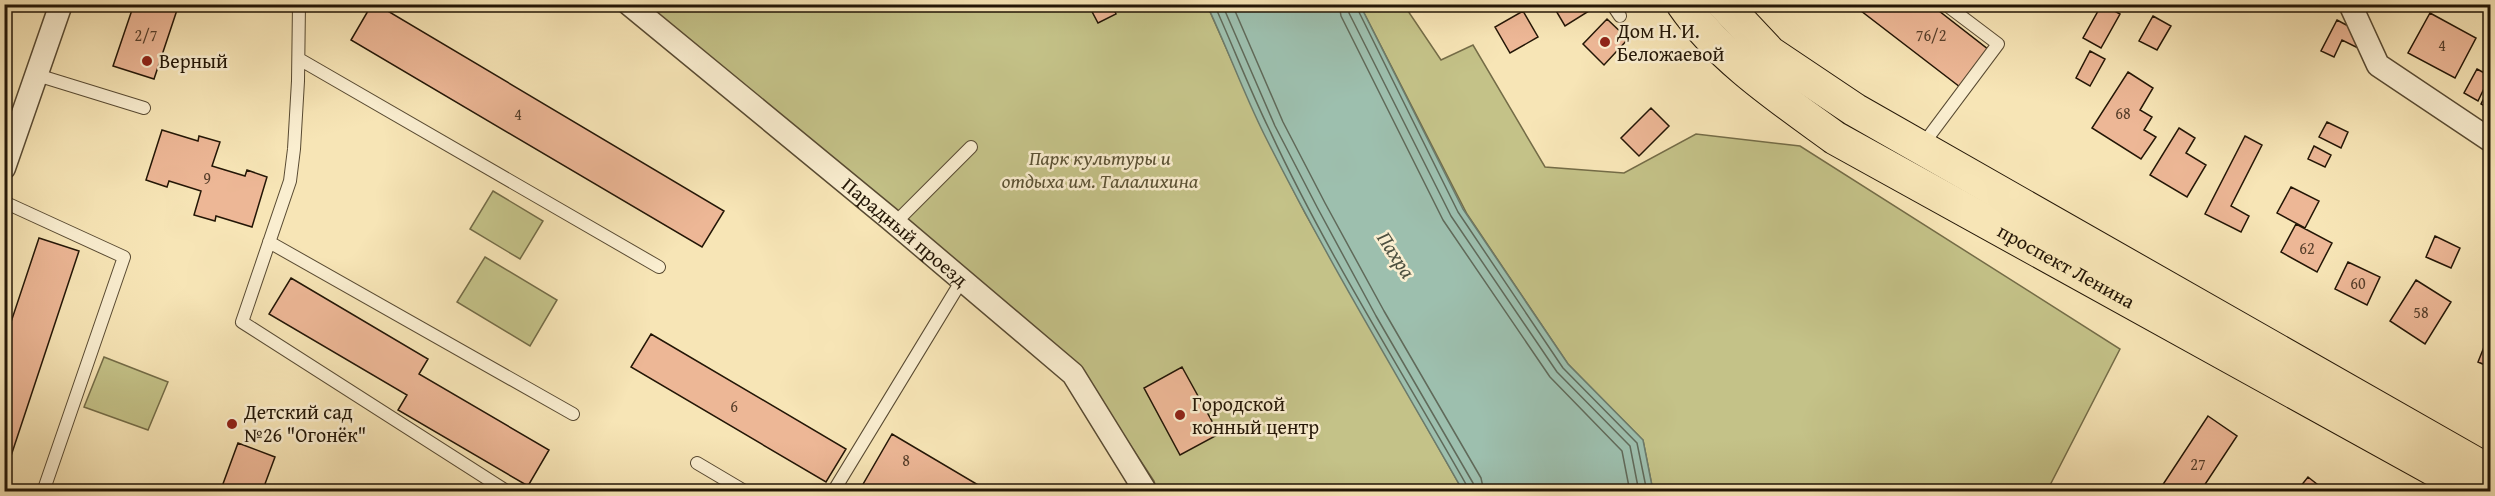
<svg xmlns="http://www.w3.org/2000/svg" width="2495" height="496" viewBox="0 0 2495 496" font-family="'Gentium Book Plus',serif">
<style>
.green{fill:#c4c288;stroke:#746c47;stroke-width:1.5}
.water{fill:#9dbfae;stroke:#6c7b6b;stroke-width:1.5}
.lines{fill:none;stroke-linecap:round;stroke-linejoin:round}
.shore{stroke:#606a5a;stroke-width:1.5}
.building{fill:#edb796;stroke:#231606;stroke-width:1.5}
.lane-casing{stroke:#584a32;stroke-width:14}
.street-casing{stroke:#584a32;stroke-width:25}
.primary-casing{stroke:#231606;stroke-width:35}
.lane{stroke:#faeed0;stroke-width:12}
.street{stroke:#faeed0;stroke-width:22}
.primary{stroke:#f7e5b6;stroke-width:33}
.poi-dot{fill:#8f2418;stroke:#faeed0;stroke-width:2}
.labels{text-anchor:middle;stroke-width:5;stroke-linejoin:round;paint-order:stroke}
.number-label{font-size:16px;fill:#563e2a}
.poi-label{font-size:20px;fill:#231606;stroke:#faeed0;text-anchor:start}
.park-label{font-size:20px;font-style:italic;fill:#5b5234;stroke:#faeed0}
.street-label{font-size:20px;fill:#231606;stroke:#faeed0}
.water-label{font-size:21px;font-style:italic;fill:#4e5141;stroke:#faeed0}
</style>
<rect width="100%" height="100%" fill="#f7e5b6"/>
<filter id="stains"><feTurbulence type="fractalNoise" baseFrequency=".00333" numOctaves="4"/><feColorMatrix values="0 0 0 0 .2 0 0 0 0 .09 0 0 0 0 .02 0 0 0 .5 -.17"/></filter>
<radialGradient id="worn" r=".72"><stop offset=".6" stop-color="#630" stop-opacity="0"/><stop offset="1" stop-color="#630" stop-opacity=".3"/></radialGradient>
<path class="green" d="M647 5H1207L1263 131 1305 213 1463 491H1157L1154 481 1075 361Z
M1360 5H1404L1441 60 1473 45 1545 167 1624 173 1696 134 1800 146 2120 349 2047 491H1653L1643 440 1568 364 1467 214Z
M493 191 543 221 520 259 470 229Z
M485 257 557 300 530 346 457 302Z
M104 357 168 382 148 430 84 407Z"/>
<path class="water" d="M1207 5H1360L1463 209 1568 364 1643 440 1653 491H1463C1396 373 1325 256 1264 134 1243 92 1227 47 1207 5Z"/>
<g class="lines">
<path class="shore" d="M1214 4C1233 46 1249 88 1269 129 1326 252 1400 368 1467 486L1468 492
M1222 4 1275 126 1317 207 1376 316 1473 483 1475 492
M1232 4 1283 122 1325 203 1384 311 1481 478 1484 492
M1339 4 1341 16 1443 220 1550 377 1622 451 1630 492
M1348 4 1349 13 1451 216 1557 372 1630 446 1639 492
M1355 4 1458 212 1563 368 1637 443 1647 492"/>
</g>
<path class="building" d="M134 4H179L154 79 113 66Z
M372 4H376L724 211 702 247 351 40Z
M1088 4H1111L1116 14 1098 23Z
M1552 4H1596L1597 6 1565 26Z
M1852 4H1930L1989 50 1960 87Z
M2102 4 2120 14 2101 48 2083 38Z
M1523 11 1538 37 1510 53 1495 27Z
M2430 13 2476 38 2455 78 2408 53Z
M2153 16 2171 26 2157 50 2139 41Z
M1607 19 1628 39 1604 65 1583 44Z
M2337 20 2367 36 2360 49 2342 40 2334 57 2321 51Z
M2090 51 2105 59 2090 86 2076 78Z
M2477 69 2490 76 2478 101 2464 93Z
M2128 72 2153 88 2140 110 2152 117 2144 130 2156 137 2141 159 2092 128Z
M2490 86V109L2481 104Z
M1651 108 1669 126 1639 156 1621 138Z
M2327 122 2348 132 2341 148 2319 137Z
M2179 128 2195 138 2186 153 2206 165 2187 197 2150 175Z
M162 130 198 141 199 136 220 142 212 166 245 176 247 170 267 177 252 227 216 216 215 221 194 215 201 191 169 181 167 187 146 180Z
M2245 136 2262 145 2231 206 2249 216 2241 232 2205 214Z
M2314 146 2331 155 2325 167 2308 159Z
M2291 187 2319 201 2305 228 2277 213Z
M2296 224 2332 243 2317 272 2281 252Z
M2435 236 2460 248 2451 268 2426 257Z
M39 238 79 251 4 477V343Z
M2348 262 2380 277 2367 305 2335 289Z
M291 278 428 359 419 374 549 450 528 486 398 410 407 395 269 314Z
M2416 280 2451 302 2425 344 2390 321Z
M2490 332V367L2478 362Z
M651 334 846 449 826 482 631 367Z
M1182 367 1219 434 1180 455 1144 388Z
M2208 416 2237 436 2200 492H2158Z
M892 434 985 489 983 492H872L862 486Z
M238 443 275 457 262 492H220Z
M2308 477 2327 492H2296Z"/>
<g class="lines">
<defs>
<path id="lane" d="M299 4 298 81 294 149 290 181 242 322 508 492
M1612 4 1620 16
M299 59 659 267
M37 75 144 108
M1921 147 1998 44 1945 4
M4 202 124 257 43 492
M895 223 971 147
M269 242 573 414
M697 463 746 492
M833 492 962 280"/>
<g id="street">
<path id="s1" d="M629 4 889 218 1073 374 1146 492"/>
<path d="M2350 4 2378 65 2490 140"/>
<path d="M4 168 61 4"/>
</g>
<g id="primary">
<path id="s2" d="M1683 4C1720 58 1783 100 1835 138L2475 492"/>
<path d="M1724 4 1770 53 1855 110 2490 472"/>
</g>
</defs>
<use href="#lane" class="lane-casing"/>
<use href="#street" class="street-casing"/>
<use href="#primary" class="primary-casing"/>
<use href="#lane" class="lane"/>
<use href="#street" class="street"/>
<use href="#primary" class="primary"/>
</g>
<g class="poi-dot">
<circle cx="1605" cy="42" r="6"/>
<circle cx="147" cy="61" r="6"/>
<circle cx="1180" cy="415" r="6"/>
<circle cx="232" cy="424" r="6"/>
</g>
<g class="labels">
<g class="number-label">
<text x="146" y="41">2/7</text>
<text x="1931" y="41">76/2</text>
<text x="2442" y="51">4</text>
<text x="2123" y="119">68</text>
<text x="518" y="120">4</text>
<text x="207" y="184">9</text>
<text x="2307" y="254">62</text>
<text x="2358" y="289">60</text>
<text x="2421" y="318">58</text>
<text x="734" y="412">6</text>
<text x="906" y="466">8</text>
<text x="2198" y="470">27</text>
</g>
<g class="poi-label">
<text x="1617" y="38">Дом Н. И.<tspan x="1617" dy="23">Беложаевой</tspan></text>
<text x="159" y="68">Верный</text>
<text x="1192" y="411">Городской<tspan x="1192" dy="23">конный центр</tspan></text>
<text x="244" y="419">Детский сад<tspan x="244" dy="23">№26 "Огонёк"</tspan></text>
</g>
<g class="park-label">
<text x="1100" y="165">Парк культуры и<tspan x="1100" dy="23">отдыха им. Талалихина</tspan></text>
</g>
<g class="street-label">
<text dy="7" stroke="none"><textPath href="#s1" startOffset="358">Парадный проезд</textPath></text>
<text dy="7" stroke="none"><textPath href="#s2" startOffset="468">проспект Ленина</textPath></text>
</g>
<g class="water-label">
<text transform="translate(1396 255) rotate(57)" y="7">Пахра</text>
</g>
</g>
<rect width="2495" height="496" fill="none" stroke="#f7e5b6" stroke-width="24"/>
<rect x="6" y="6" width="2483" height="484" fill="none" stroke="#231606" stroke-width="3"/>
<rect x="12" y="12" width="2471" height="472" fill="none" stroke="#231606" stroke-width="1.5"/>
<rect width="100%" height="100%" filter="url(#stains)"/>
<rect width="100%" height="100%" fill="url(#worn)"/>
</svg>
